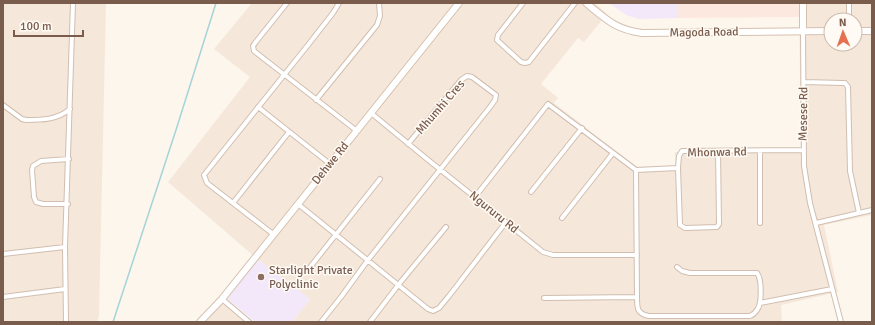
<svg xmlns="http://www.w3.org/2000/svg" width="875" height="325" viewBox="0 0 875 325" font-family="Signika,sans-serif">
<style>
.residential{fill:#f5e8da;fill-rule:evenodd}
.commercial{fill:#fde8e0}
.education{fill:#f3e8fa}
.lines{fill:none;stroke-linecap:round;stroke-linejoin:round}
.stream{stroke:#a5d3da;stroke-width:1.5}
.street-casing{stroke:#d1beb0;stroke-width:6}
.secondary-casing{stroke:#d6c0b0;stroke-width:8}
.street{stroke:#fff;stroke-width:4}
.secondary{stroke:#fff;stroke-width:6}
.education-dot{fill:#8d6e63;stroke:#fffaf3;stroke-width:1.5}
.labels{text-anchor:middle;stroke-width:3;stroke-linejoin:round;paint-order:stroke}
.street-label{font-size:12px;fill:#7a5c4d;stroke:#fffaf3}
.education-label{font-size:12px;fill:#785e54;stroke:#fffaf3;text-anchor:start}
</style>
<rect width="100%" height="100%" fill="#fdf6ec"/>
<path class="residential" d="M3 3H106L99 316 97 322H3Z
M252 3H595L607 14 584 42 578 38 541 84 558 98 554 103 637 167 675 166V152L801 148 799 3H872V215L824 225 838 292 781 305 782 322H637V321L292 322 310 299 256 258 168 182 250 77 214 49ZM831 20H855V44H831Z
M225 297 254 322H206Z"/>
<path class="commercial" d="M678 3H799V17L678 18Z"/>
<path class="education" d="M609 3H678V18L639 19 626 15Z
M256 258 310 299 292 322H255L225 297Z"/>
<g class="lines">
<path class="stream" d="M113 322 176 130 216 3"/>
<defs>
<path id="street" d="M287 3 255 43 253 46 254 51 357 131
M523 3 498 35 497 40 521 62 525 63 529 62 532 58 575 3
M849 3V20
M803 31 804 166 810 203 841 322
M804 82 842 83H845L848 87 850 171 859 213
M316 100 377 25 380 16 379 3
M3 105 22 119 26 120C42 120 57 120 70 109
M258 107 330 164
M371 113 427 159 543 252 553 255H637
M678 168 680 225 685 228 717 227 719 224 718 151
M636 170 637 297C637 308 637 314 649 316H750C753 315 755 313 757 310 762 304 762 279 757 273H690L682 271 677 267
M531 192 582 128
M475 197 548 104 636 170 678 168 679 156 682 151 803 150
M233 203 289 132
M68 204H43L36 202 34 197 32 170 33 166 41 161 69 159
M298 204 428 309 433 311 439 308 449 296 506 222
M562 218 613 153
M760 223V151
M816 223 872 210
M273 234 207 183 204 175 308 45 333 13 339 3
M3 254 65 247
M307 271 380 179
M3 297 65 289
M544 298 637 297
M222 299 249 322
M760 303 832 289
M66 322 65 247 73 3
M321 322 341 297 368 260 490 107 495 100 496 95 472 77 467 76 461 80 408 144
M370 322 399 284 446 227"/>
<path id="secondary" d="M586 3C607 20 615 29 642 33L831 31
M803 31V3
M855 31H872
M200 322 222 299 459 3"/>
</defs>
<use href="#street" class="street-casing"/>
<use href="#secondary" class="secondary-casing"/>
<use href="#street" class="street"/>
<use href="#secondary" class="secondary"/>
</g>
<circle class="education-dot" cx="261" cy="277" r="4"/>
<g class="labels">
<g class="street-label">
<text transform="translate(704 32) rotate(-1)" y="4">Magoda Road</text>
<text transform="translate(440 107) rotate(-49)" y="4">Mhumhi Cres</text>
<text transform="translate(803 114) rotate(-89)" y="4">Mesese Rd</text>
<text transform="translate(717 152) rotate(-1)" y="4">Mhonwa Rd</text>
<text transform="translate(330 163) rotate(-51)" y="4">Dehwe Rd</text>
<text transform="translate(494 212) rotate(39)" y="4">Ngururu Rd</text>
</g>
<g class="education-label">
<text x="269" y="274">Starlight Private<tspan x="269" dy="14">Polyclinic</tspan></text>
</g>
</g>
<rect width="875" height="325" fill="none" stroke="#7a5c4d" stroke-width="8"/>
<g transform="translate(843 32) rotate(358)"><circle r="19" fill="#fffaf3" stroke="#cabbb1"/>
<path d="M0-3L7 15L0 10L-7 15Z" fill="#e76f51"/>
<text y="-6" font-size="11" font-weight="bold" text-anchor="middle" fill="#7a5c4d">N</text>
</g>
<path d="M14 30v6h69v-6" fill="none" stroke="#7a5c4d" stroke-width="2"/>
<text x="20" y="30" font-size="12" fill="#7a5c4d" stroke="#fffaf3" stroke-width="3" paint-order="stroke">100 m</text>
</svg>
